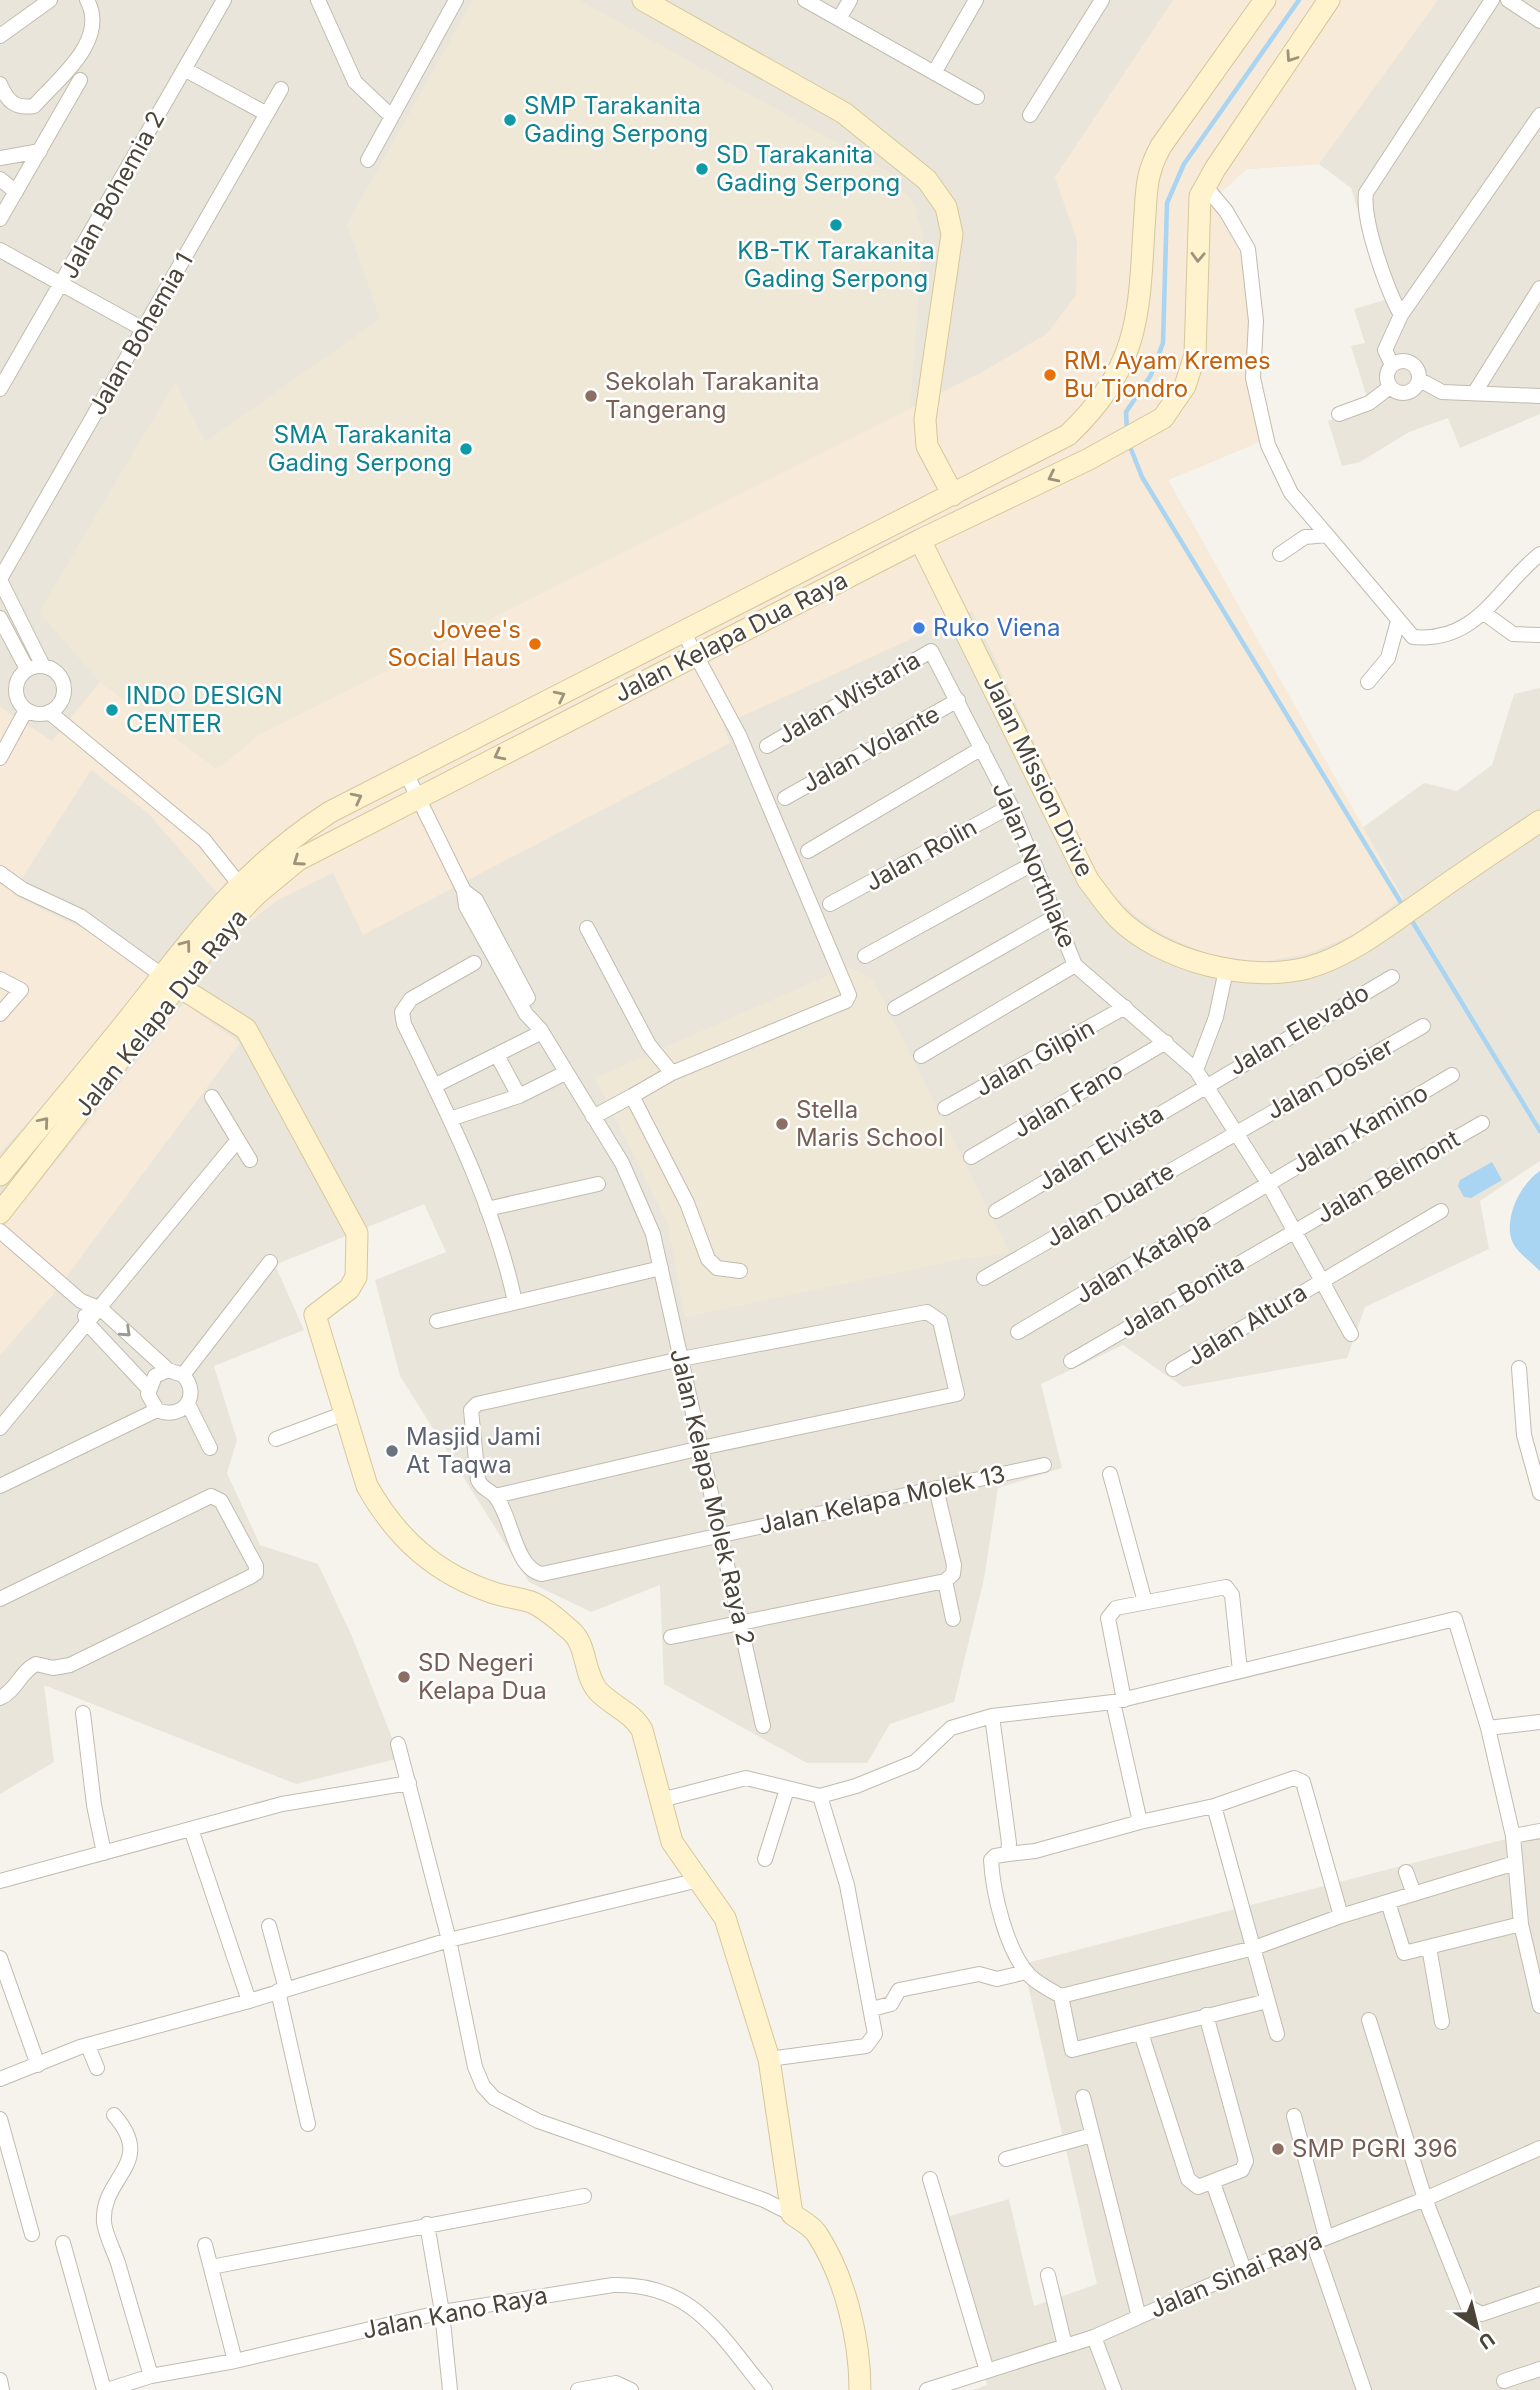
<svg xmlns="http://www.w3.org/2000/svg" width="1540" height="2390" viewBox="0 0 1540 2390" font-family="Inter,sans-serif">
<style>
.residential{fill:#eae5da}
.commercial{fill:#f7ead8}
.education{fill:#efe8d6}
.water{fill:#a9d4f2}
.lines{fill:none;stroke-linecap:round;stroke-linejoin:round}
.stream{stroke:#a9d4f2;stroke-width:4.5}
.street-casing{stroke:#c2bbae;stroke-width:16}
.secondary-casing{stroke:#d6c79b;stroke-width:23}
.street{stroke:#fff;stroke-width:14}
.secondary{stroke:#fff3cd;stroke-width:21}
.oneway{stroke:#9c937c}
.oneway2{stroke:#9c9892}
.culture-dot{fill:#0f9aa8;stroke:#fff;stroke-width:2.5}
.food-dot{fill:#e8710a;stroke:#fff;stroke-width:2.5}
.education-dot{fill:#8d6e63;stroke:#fff;stroke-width:2.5}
.shop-dot{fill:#3f7fe0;stroke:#fff;stroke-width:2.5}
.worship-dot{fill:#6b7280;stroke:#fff;stroke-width:2.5}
.labels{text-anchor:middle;stroke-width:5;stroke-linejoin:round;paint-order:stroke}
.culture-label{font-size:24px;fill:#0d838f;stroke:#fff;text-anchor:start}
.street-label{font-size:24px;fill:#4b4439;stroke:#fff}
.food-label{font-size:24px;fill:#c56008;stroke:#fff;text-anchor:start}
.education-label{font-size:24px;fill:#785e54;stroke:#fff;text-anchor:start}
.shop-label{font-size:24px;fill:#366cbe;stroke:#fff;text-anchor:start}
.worship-label{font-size:24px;fill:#5b616d;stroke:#fff;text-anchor:start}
</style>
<rect width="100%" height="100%" fill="#f6f3ec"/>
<path class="residential" d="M0 0H1540V414L1460 448 1448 418 1409 432 1360 462 1342 466 1328 421 1369 404 1351 346 1365 343 1354 309 1385 300 1351 188 1319 164 1247 169 1212 200 1242 258 1248 290V371L1261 441 1168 480 1362 828 1424 783 1457 791 1492 765 1514 694 1540 688V1161L1480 1201 1489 1249 1365 1307 1347 1358 1183 1387 1123 1345 1041 1384 1062 1468 998 1488 984 1579 954 1702 890 1724 867 1763H807L664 1684 660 1585 591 1612 529 1582 400 1376 375 1280 446 1252 424 1204 275 1265 304 1330 214 1366 237 1440 227 1473 260 1545 318 1564 351 1634 400 1758 296 1784 44 1685 54 1762 0 1794Z
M1540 1830V2390H973L987 2385 950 2216 1009 2199 1034 2306 1097 2284 1023 1964Z"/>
<path class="commercial" d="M1173 0H1438L1319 164 1247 169 1212 200 1242 258 1248 290V371L1261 441 1168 480 1403 898 1353 935 1307 954 1261 962 1209 955 1166 936 1134 915 1101 882 972 611 723 725 730 743 363 935 333 873 278 900 245 925 148 813 91 770 12 894 91 933 150 977 56 1091 0 1153V707L52 741 100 682 217 769 260 734 980 373 1047 334 1076 295 1077 241 1055 177Z
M184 1003 240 1043 52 1296 0 1355V1231Z"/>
<path class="education" d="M473 0H579L886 170 913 202 923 236 910 409 260 734 217 769 100 682 39 612 175 382 205 442 380 319 347 224Z
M847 967 872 978 1010 1253 963 1259 685 1317 668 1224 595 1078Z"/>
<path class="water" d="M1492 1162 1502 1180 1471 1198 1464 1197 1458 1186 1460 1180Z
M1540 1171V1271C1532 1263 1518 1253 1513 1243 1502 1220 1521 1183 1540 1171Z"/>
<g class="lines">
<path class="stream" d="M1127 432 1126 412 1151 375 1163 343 1167 203 1184 164 1299 0
M1129 444 1142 477 1403 906
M1409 916 1540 1131"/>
<defs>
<path id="street" d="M318 0 355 82 391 116
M805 0 977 97
M1508 0 1540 21
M839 19 850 0
M0 36 50 0
M184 69 267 114
M934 73 976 0
M0 84C7 101 15 109 34 106 59 78 109 40 87 0
M1030 115 1102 0
M0 158 40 151
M368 160 456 0
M0 179 16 192
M1205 186 1226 211 1248 249 1256 321 1253 378 1268 445 1291 493 1327 535
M0 219 80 80
M0 250 143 329
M1401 315C1387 290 1362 221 1366 193L1492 0
M1387 377a16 16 0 1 1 32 0a16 16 0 1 1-32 0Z
M1392 365 1385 350 1401 315 1540 115
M1420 380 1442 392 1540 396
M0 389 224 0
M1475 392 1540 288
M1339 414 1369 403 1390 387
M1280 554 1305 537 1327 535 1413 637C1478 643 1497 588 1540 554
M0 579 281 89
M0 580 43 666
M1484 613 1513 634 1540 635
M0 618 27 669
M684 633 739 735 849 995 846 1001 672 1073 632 1096 687 1203 708 1259 717 1268 740 1271
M16 690a24 24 0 1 1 48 0a24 24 0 1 1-48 0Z
M1368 682 1388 658 1398 621
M49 712 204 840 239 884
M767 746 931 651 1011 806 1075 965 1196 1070 1268 1183 1351 1334
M0 758 26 710
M406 773 464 891 466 906 526 1014 540 1029 622 1163 653 1234 763 1726
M785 798 958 700
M808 851 982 748
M0 873 22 889 80 916 163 976
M464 891 476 900 528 998
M830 904 1011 806
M587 928 649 1045 672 1073
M865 956 1034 863
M474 963 411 999 402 1012 404 1024C448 1114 494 1204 515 1302
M0 979 21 990 0 1014
M895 1008 1056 916
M921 1056 1075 965
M498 1057 519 1096
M1196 1070 1216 1017 1226 970
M434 1086 542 1032
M212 1097 250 1160
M945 1108 1125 1007
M593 1117 632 1096
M450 1119 519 1096 565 1073
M971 1157 1166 1042
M487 1209 598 1184
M996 1211 1392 977
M0 1231 81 1301 101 1309 168 1370 183 1375C202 1396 182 1421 157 1410L148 1394 155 1376 168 1370
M984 1278 1423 1026
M85 1316 88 1324 148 1388
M437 1321 661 1268
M1018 1332 1452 1075
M1071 1361 1482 1123
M1519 1368 1524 1435 1540 1493
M1173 1369 1441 1211
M183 1375 270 1262
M188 1404 210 1448
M0 1428 237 1141
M276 1439 345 1413
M1110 1474 1145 1602
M0 1486 157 1410
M495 1496 701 1448 957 1394 940 1321 927 1312 681 1359 477 1404 471 1410 478 1480C482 1489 488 1489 494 1495 512 1513 514 1569 542 1574L1044 1465
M945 1581 953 1619
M0 1599 211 1496 221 1501 256 1566V1573L250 1577 70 1665 53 1668 36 1664C20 1672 17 1690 0 1698
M671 1637 945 1581 953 1574 954 1565 936 1488
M1124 1700 1108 1618 1116 1608 1226 1587 1232 1595 1240 1671
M1113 1702 1455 1619 1488 1728 1513 1836 1521 1924 1540 2006
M83 1713 94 1805 104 1853
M992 1716 1009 1843 1008 1854 995 1856 991 1860C993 1893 1006 1950 1029 1975 1038 1984 1050 1990 1061 1996L1254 1948 1341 1916 1515 1863
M1488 1728 1540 1722
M398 1744 449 1940 475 2067 483 2086 494 2098 538 2121 764 2200 792 2214
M661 1800 746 1778 820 1796 856 1786 915 1762 951 1728 992 1716 1113 1702 1140 1822 1214 1806
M191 1829 249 2001
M1513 1836 1540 1831
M1008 1854 1035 1851 1140 1822
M765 1859 787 1789
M1406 1872 1414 1894
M0 1881 282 1804 409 1783
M1388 1902 1404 1953 1521 1924
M269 1926 286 1989
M1429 1947 1442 2022
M0 1958 38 2065
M278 1991 308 2124
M1061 1996 1072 2050 1267 2001
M872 2009 891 2004 899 1990 979 1974 997 1979 1026 1972
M1369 2020 1425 2199 1468 2307 1482 2314 1540 2294
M1141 2033 1188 2179 1198 2187 1242 2170 1246 2161 1206 2015
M1277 2034 1214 1806 1294 1778 1303 1782 1341 1916
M88 2046 97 2068
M769 2059 866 2046 875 2034 847 1885 820 1796
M0 2079 80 2047 249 2001 449 1940 699 1880
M1083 2097 1139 2317
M114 2115C157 2164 101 2176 104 2222 105 2234 114 2251 118 2263 129 2300 140 2338 151 2376
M1294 2116 1326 2237
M0 2119 32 2234
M1006 2159 1092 2135
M930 2179 987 2371
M1213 2183 1244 2270
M427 2224 442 2312 450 2390
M1313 2242 1364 2390
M63 2243 104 2390
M205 2245 235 2361
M211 2267 584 2196
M1048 2275 1065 2346
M1094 2337 1114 2390
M0 2380 2 2390
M1504 2381 1540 2369
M107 2390 151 2376 235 2361 442 2312 613 2285C693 2283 719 2334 765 2390
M578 2390 616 2383 631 2390
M927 2390 1094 2337 1244 2270 1425 2199 1540 2148"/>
<path id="secondary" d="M643 0 844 113 927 180 946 207 952 234 925 420 927 446 953 495
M920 540 1088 880C1098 893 1107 907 1118 918 1161 961 1248 983 1307 968 1351 956 1389 924 1426 899 1463 872 1502 847 1540 821
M167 979 246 1029 357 1233 356 1277 349 1289 315 1315 367 1486C397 1539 436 1574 494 1593 506 1597 519 1598 531 1602 544 1607 558 1620 570 1630 588 1645 583 1674 598 1691 612 1706 632 1712 642 1730L672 1842 725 1918 769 2059 792 2214C800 2220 811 2225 817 2234 845 2277 860 2339 860 2390
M0 1175C42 1124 85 1073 126 1022 192 939 239 871 330 812L1068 435C1138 368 1139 319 1144 228 1147 193 1144 177 1161 146L1265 0
M0 1213 215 937 257 894 298 860 920 540 1089 459 1163 418 1185 386 1195 355 1200 196 1215 169 1329 0"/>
</defs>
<use href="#street" class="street-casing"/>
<use href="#secondary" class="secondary-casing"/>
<use href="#street" class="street"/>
<use href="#secondary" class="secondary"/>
</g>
<defs><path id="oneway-chevron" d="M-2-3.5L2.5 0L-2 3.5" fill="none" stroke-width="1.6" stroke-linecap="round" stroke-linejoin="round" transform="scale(1.75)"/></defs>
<g class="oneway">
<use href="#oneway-chevron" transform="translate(1291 57) rotate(124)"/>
<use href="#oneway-chevron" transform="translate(1198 257) rotate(92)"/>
<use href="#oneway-chevron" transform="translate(1053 477) rotate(154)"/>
<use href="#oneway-chevron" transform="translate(560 696) rotate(-27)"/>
<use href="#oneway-chevron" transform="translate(499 755) rotate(153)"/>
<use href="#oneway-chevron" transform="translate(357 798) rotate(-27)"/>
<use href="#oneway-chevron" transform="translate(298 861) rotate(145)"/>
<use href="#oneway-chevron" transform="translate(186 945) rotate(-53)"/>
<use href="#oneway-chevron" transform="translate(44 1122) rotate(-50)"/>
</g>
<use class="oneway2" href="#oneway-chevron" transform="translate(126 1332) rotate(43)"/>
<g class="culture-dot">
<circle cx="510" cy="120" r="7"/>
<circle cx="702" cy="169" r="7"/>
<circle cx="836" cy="225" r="7"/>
<circle cx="466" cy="449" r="7"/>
<circle cx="112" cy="710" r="7"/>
</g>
<g class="food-dot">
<circle cx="1050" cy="375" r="7"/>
<circle cx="535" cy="644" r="7"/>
</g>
<g class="education-dot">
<circle cx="591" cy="396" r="7"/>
<circle cx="782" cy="1124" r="7"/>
<circle cx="404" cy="1677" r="7"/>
<circle cx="1278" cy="2149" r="7"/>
</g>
<circle class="shop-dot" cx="919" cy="628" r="7"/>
<circle class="worship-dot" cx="392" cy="1451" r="7"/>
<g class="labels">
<g class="culture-label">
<text x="524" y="114">SMP Tarakanita<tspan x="524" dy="28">Gading Serpong</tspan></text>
<text x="716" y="163">SD Tarakanita<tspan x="716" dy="28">Gading Serpong</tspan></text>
<text x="836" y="259" text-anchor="middle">KB-TK Tarakanita<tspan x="836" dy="28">Gading Serpong</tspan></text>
<text x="452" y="443" text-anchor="end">SMA Tarakanita<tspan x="452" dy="28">Gading Serpong</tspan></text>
<text x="126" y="704">INDO DESIGN<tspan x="126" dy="28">CENTER</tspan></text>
</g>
<g class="street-label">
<text transform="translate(113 195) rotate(-61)" y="8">Jalan Bohemia 2</text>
<text transform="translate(141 334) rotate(-60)" y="8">Jalan Bohemia 1</text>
<text transform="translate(731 637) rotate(-27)" y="8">Jalan Kelapa Dua Raya</text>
<text transform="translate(849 698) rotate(-30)" y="8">Jalan Wistaria</text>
<text transform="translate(871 749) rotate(-29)" y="8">Jalan Volante</text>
<text transform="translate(1038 776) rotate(64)" y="8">Jalan Mission Drive</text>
<text transform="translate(921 855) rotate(-29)" y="8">Jalan Rolin</text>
<text transform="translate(1034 865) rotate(67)" y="8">Jalan Northlake</text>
<text transform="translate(161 1013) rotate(-51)" y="8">Jalan Kelapa Dua Raya</text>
<text transform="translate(1299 1030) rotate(-30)" y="8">Jalan Elevado</text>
<text transform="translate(1035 1058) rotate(-29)" y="8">Jalan Gilpin</text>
<text transform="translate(1330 1079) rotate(-29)" y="8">Jalan Dosier</text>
<text transform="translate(1068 1100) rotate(-31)" y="8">Jalan Fano</text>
<text transform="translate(1360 1129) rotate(-30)" y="8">Jalan Kamino</text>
<text transform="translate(1101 1148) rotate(-31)" y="8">Jalan Elvista</text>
<text transform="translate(1388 1177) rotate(-30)" y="8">Jalan Belmont</text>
<text transform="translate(1110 1205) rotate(-30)" y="8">Jalan Duarte</text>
<text transform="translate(1143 1258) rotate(-31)" y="8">Jalan Katalpa</text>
<text transform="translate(1182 1296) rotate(-30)" y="8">Jalan Bonita</text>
<text transform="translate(1247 1325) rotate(-31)" y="8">Jalan Altura</text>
<text transform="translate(712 1497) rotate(77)" y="8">Jalan Kelapa Molek Raya 2</text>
<text transform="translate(882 1500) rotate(-12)" y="8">Jalan Kelapa Molek 13</text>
<text transform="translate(1236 2275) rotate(-23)" y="8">Jalan Sinai Raya</text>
<text transform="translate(455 2313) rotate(-11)" y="8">Jalan Kano Raya</text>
</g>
<g class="food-label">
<text x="1064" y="369">RM. Ayam Kremes<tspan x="1064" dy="28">Bu Tjondro</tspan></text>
<text x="521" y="638" text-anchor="end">Jovee's<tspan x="521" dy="28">Social Haus</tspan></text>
</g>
<g class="education-label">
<text x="605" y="390">Sekolah Tarakanita<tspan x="605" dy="28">Tangerang</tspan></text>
<text x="796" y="1118">Stella<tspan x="796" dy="28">Maris School</tspan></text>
<text x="418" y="1671">SD Negeri<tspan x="418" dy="28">Kelapa Dua</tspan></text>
<text x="1292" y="2157">SMP PGRI 396</text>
</g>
<g class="shop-label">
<text x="933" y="636">Ruko Viena</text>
</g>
<g class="worship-label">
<text x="406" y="1445">Masjid Jami<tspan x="406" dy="28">At Taqwa</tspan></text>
</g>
</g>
<g transform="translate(1477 2327) rotate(145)" stroke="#ffffff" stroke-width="5" paint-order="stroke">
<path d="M0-5L12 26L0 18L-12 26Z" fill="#4b4439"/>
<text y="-10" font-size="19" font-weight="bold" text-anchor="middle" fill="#4b4439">U</text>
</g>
</svg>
